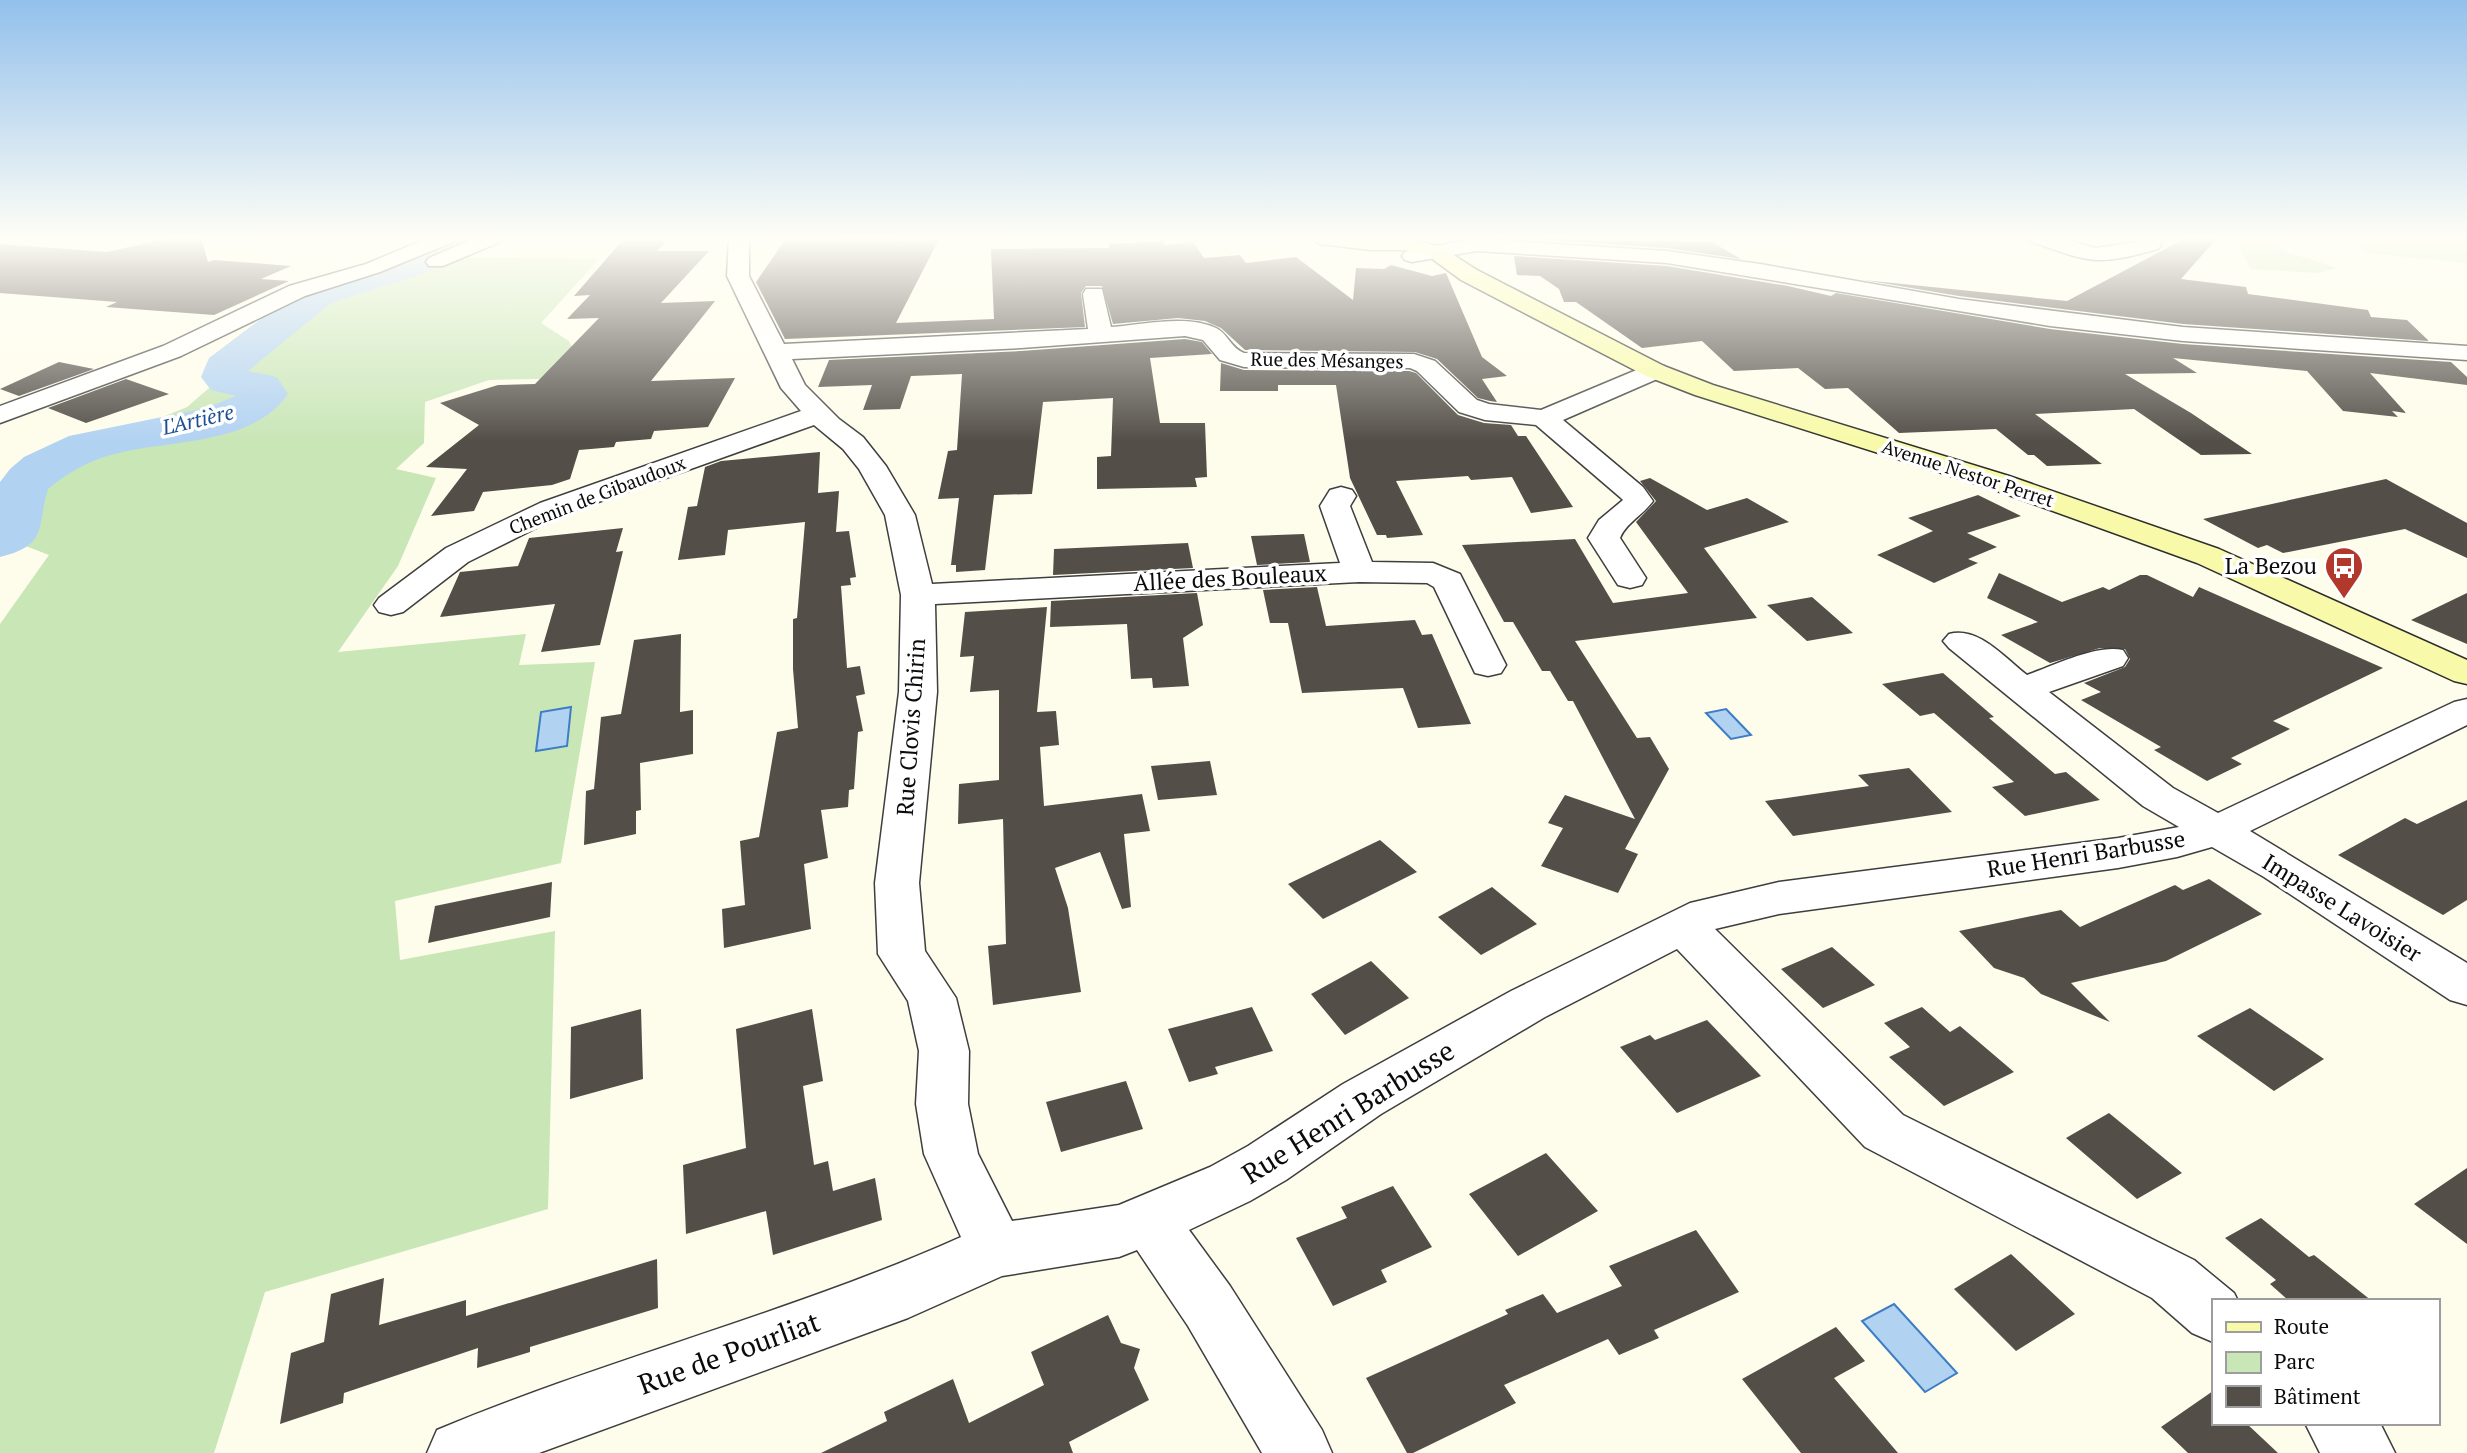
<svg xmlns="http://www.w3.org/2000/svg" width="2467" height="1453" viewBox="0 0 2467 1453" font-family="'PT Serif',serif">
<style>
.green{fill:#c9e6b7}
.water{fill:#b2d2f2;stroke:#3d7dc5;stroke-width:2}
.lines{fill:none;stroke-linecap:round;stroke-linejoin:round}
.river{fill:#b2d2f2;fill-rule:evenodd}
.building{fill:#534e48}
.street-casing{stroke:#3e3e3e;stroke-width:3}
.secondary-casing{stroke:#2d2d2d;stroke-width:3}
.street{fill:#fff;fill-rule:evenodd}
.secondary{fill:#f8faa9;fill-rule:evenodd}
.labels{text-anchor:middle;stroke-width:7;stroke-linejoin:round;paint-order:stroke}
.far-street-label{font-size:19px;fill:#0b0b0b;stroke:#fff}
.far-water-label{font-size:21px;font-style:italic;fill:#1c5095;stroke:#fff}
.poi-label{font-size:23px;fill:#0b0b0b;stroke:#fff;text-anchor:end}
.street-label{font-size:23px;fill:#0b0b0b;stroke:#fff}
.near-street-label{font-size:28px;fill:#0b0b0b;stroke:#fff}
</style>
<rect width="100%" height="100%" fill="#fefdeb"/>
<path class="green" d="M2201 238H2280L2283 251 2337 268 2319 273 2251 269 2239 247 2212 244Z
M2352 238H2467V263L2367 253Z
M431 257 599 259 541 323 569 341 587 378 489 380 425 402 424 443 396 469 436 478 398 566 338 652 526 634 519 665 595 662 561 863 395 901 400 960 555 931 548 1209 265 1292 214 1453H0V624L49 555 5 538 50 463 187 407 317 295Z"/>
<path class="water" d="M571 707 567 746 536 751 541 712Z
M1726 709 1751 735 1731 739 1706 713Z
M1894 1304 1957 1373 1925 1392 1862 1321Z"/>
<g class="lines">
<path class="river" d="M447 238H498L493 246 419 275 331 303 248 371 277 377 288 394C250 449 162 438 104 457 83 464 65 475 48 489 36 528 49 545 0 557V482L10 469 24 457 69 436 206 408 236 396 211 390 201 377 209 358 303 287 393 259Z"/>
</g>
<path class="building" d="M170 238H201L208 262 214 260 291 266 261 279 289 281 214 315 106 307 117 302 0 293V244L107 252Z
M897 238 896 241 939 239 896 323 994 319 991 249 1109 248V244L1163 241 1164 245 1193 242 1204 258 1240 255 1246 263 1296 257 1353 300 1356 268 1384 269 1391 265 1432 276 1446 273 1482 357 1507 376 1482 379 1497 402 1490 401 1478 398 1437 359 1415 352 1245 350 1221 328 1205 321 1178 318 1113 324 1102 286H1086L1081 293 1085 327 785 339 756 282 785 240Z
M1513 238 1712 242 1741 259 1667 248Z
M2186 238H2217L2181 279 2246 287 2248 294 2368 310 2371 317 2407 320 2429 341 2183 324 1959 296 1864 280 2067 301Z
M622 241H666L657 251H709L661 303 715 301 651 381 735 378 708 427 654 431 651 439 616 442 614 447 579 450 570 479 552 485 483 492 474 511 431 516 467 469 426 467 479 425 440 403 498 385 535 384 599 318 567 319 590 295 574 296Z
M1514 256 1667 266 1788 286 1831 296 1836 293 2050 329 2183 344 2451 362 2467 377V385L2370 373 2406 413 2392 411 2398 417 2343 411 2307 371 2173 358 2197 373 2125 374 2191 413 2252 454 2201 455 2134 409 2035 414 2102 464 2047 466 2034 455H2028L1996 429 1899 433 1848 388 1825 389 1798 368 1734 371 1702 341 1642 348 1576 302H1564L1559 289 1540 276 1517 275Z
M1185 339 1202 342 1212 354 1150 358 1160 423H1205L1207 477 1195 478 1197 487 1097 489V457L1111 456 1113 398 1043 402 1032 494 994 495 985 570 956 572V565H951L959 498 938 499 948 451 957 450 962 374 911 376 900 409 863 410 872 385 818 387 829 360 1021 351Z
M59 362 94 369 19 396 0 389Z
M1221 363 1244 370 1409 371 1416 373 1458 415 1484 423 1511 425 1518 436H1526L1573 507 1531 513 1512 477 1471 480 1468 476 1396 481 1423 535 1387 538 1386 535H1377L1350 478 1336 385H1278V391H1220Z
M126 379 169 394 86 423 48 408Z
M820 452 818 493 839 491 836 532 849 531 856 577 850 578 851 585 841 586 847 668 860 666 865 694 856 696 863 731 858 732 854 789 849 790 848 807 821 810 828 858 804 864 811 929 724 948 722 909 745 905 740 841 759 837 777 732 798 728 793 669V619L797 618 805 522 728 530 725 555 678 560 688 507 697 506 705 467 721 461Z
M1650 478 1707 510 1747 498 1789 522 1704 548 1757 618 1575 641 1637 738 1650 737 1669 769 1625 849 1638 854 1618 893 1541 866 1563 828 1548 823 1565 795 1635 819 1573 701H1568L1550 671H1542L1513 622H1504L1462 545 1575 539 1613 603 1688 593 1636 522 1656 501 1640 481Z
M2386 479 2467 523V558L2405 529 2283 553 2267 545 2258 548 2203 519Z
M1978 495 2021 516 1967 533 1997 547 1968 559 1978 563 1934 583 1877 555 1933 531 1908 518Z
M623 528 616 552 623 551 600 645 541 652 555 604 440 617 460 572 518 566 529 538Z
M1304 534 1310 562 1257 565 1251 536Z
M1188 543 1193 568 1053 575 1054 549Z
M1999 573 2062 602 2103 587 2109 590 2140 575H2147L2193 597 2199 587 2383 668 2273 721 2290 729 2231 758 2242 764 2207 781 2154 750 2161 747 2081 700 2101 692 2084 683 2125 667 2130 659 2125 649 2100 648 2050 663 2001 635 2038 622 1987 598Z
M1317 587 1326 626 1415 620 1422 635 1432 634 1471 724 1418 728 1403 688 1302 693 1288 623H1270L1263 590Z
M1197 593 1203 625 1183 638 1189 686 1153 688 1152 678 1131 679 1127 624 1050 627 1051 601Z
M2467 593V644L2411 620Z
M1812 597 1853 633 1807 641 1767 605Z
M1047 607 1037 712 1056 711 1059 745 1040 747 1044 806 1142 794 1150 831 1124 834 1131 907 1122 909 1100 852 1055 868 1068 908 1081 992 993 1005 988 946 1006 944 1003 819 958 824 959 784 999 780V690L970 692 974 656 960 657 965 612Z
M681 634 680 712 693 710V754L640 763 641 810 636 811V834L584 845 586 791 594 789 601 717 621 714 634 640Z
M1943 673 1994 717 1989 718 2055 774 2066 772 2100 800 2025 816 1992 787 2014 782 1934 713 1920 716 1882 684Z
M1210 761 1217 795 1158 800 1151 766Z
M1909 768 1952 812 1793 836 1765 801 1869 786 1858 775Z
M2467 800V900L2443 915 2338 855 2405 818 2417 824Z
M1380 840 1417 872 1323 919 1288 884Z
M2209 879 2262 914 2166 961 2071 983 2110 1022 2041 994 2024 978 1994 968 1959 931 2061 910 2080 927 2175 885 2183 890Z
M552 882 550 917 428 943 435 906Z
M1492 887 1537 924 1481 955 1438 917Z
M1832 947 1875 985 1823 1008 1781 969Z
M1371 961 1409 998 1345 1035 1311 994Z
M1252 1007 1273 1051 1215 1067 1218 1074 1189 1082 1168 1029Z
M1922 1007 1950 1032 1960 1026 2014 1072 1944 1106 1889 1057 1910 1047 1884 1023Z
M2250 1008 2324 1059 2274 1091 2197 1036Z
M641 1009 643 1079 570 1099 571 1027Z
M812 1009 823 1081 803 1086 814 1165 828 1161 833 1191 875 1178 882 1220 773 1255 766 1211 686 1234 683 1165 746 1148 736 1029Z
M1707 1020 1761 1076 1677 1113 1620 1047 1650 1035 1655 1040Z
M1126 1081 1143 1129 1061 1152 1046 1102Z
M2109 1113 2182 1173 2137 1199 2066 1138Z
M1546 1153 1598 1211 1518 1256 1469 1194Z
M2467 1168V1244L2414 1204Z
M1393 1186 1432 1247 1381 1270 1387 1282 1333 1306 1296 1238 1347 1218 1341 1207Z
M2261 1218 2309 1257 2314 1255 2372 1301H2289L2270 1284 2276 1280 2225 1238Z
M1696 1230 1739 1292 1654 1330 1659 1338 1619 1355 1608 1339 1504 1385 1516 1403 1413 1453H1407L1366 1378 1508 1314 1505 1310 1543 1294 1557 1313 1622 1286 1609 1266Z
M2011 1254 2075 1314 2016 1351 1954 1289Z
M657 1259 658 1308 530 1347V1352L477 1368 478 1348 344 1393 343 1403 280 1424 291 1353 324 1342 331 1294 384 1278 379 1325 466 1300V1316Z
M1108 1315 1121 1343 1140 1349 1134 1368 1149 1400 1069 1442 1073 1453H821L887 1421 884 1412 953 1379 969 1423 1044 1385 1031 1352Z
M1836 1327 1865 1361 1834 1378 1898 1453H1801L1742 1379Z
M2213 1391V1423H2246L2278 1453H2188L2161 1427Z"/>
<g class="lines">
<defs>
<path id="street" d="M428 238H456L453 242 380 272 305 296 181 356 0 423V406L163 346 289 286 366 264Z
M475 238H503L500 242 443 266H429L426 262 429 258Z
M729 238H749V276L784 344 1088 329 1083 294 1086 289H1102L1111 327C1142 325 1186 314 1216 328 1228 334 1230 347 1244 353L1414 354 1435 361 1477 400 1489 404 1541 410 1646 366 1655 363 1664 366 1668 371 1664 376 1563 420 1643 487 1653 501C1644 514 1625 524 1620 538L1646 578 1642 585 1630 588 1618 585 1588 538 1599 520 1623 500 1621 498 1536 425 1485 420 1459 412 1417 371 1410 368 1244 367 1220 360 1203 340 1185 336 1021 348 792 359 805 385 839 419 863 437 886 466 915 515 932 584 1340 563 1320 506 1330 490 1341 487 1352 490 1356 496 1350 506 1372 562 1433 563 1460 574 1506 665 1501 673 1488 676 1475 673 1434 587 1427 583 1359 582 935 604 937 692 919 883 925 951 956 998 969 1051 968 1104 978 1154 1012 1221 1119 1205 1210 1167 1248 1146 1343 1084 1511 991 1690 903 1779 882 2118 838 2179 827 2143 806 1949 648 1943 641 1949 634C1978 626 2004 657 2027 675 2053 666 2096 644 2123 650L2128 658 2123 666 2049 692 2173 788 2218 813 2454 702 2467 699V725L2250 831 2467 963V1005L2450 1000 2264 877 2212 847 2177 857 2118 868 1779 914 1715 929 1903 1115 2194 1260 2234 1293 2238 1301H2213V1342L2192 1333 2152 1298 1865 1147 1677 949 1545 1017 1381 1114 1286 1180 1250 1201 1189 1230 1230 1286 1322 1430 1332 1453H1262L1188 1326 1137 1250 1119 1257 1002 1276 908 1318 539 1453H427L437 1430C609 1358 791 1313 961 1237L924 1154 916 1104 919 1051 908 1001 878 954 875 883 899 692 901 595 885 515 859 469 843 449 814 425 562 515 468 562 403 612 391 615 379 612 374 605 379 598 446 548 540 503 801 411 781 388 727 276Z
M2028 238H2061L2095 248 2137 242 2134 238H2159L2161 245 2158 249C2139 254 2117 261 2097 260 2075 259 2052 248 2031 242Z
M1477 239 1667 251 1760 264 1959 299 2183 327 2467 346V360L2183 341 2050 326 1667 263 1477 251 1412 262 1405 260 1402 256 1405 252 1412 250Z
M2305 1423H2380L2395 1453H2320Z"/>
<path id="secondary" d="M1310 238H1406L1441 247 1477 270 1664 366 1713 385 2009 476 2219 549 2467 660V684L2454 681 2197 563 1989 488 1695 395 1646 376 1461 280 1427 255 1404 250H1371L1320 244Z"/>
</defs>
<use href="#street" class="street-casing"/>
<use href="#secondary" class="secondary-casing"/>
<use href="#street" class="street"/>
<use href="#secondary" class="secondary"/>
</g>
<linearGradient id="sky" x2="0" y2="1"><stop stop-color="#92c0ec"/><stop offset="0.54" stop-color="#fffef6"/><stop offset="1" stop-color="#fffef6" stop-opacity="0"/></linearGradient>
<rect width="2467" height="442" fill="url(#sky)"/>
<defs>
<symbol id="bus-pin" viewBox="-11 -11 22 30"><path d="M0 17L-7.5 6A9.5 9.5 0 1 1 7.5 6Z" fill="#b3382c" stroke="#fff"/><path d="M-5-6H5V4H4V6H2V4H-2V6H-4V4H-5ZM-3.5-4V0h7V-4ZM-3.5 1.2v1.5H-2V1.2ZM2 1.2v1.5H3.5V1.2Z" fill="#fff"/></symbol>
</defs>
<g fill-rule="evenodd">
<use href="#bus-pin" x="2322" y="544" width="44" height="60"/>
</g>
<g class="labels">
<g class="far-street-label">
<text transform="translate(1327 360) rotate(1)" y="7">Rue des Mésanges</text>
<text transform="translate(1968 473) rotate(18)" y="7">Avenue Nestor Perret</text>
<text transform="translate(597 495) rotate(-21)" y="7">Chemin de Gibaudoux</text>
</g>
<g class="far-water-label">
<text transform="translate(198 420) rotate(-13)" y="7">L'Artière</text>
</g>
<g class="poi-label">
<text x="2317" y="574">La Bezou</text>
</g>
<g class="street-label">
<text transform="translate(1230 578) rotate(-3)" y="8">Allée des Bouleaux</text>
<text transform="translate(911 727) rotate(-86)" y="8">Rue Clovis Chirin</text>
<text transform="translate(2086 854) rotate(-9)" y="8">Rue Henri Barbusse</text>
<text transform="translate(2342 908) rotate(32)" y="8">Impasse Lavoisier</text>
</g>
<g class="near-street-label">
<text transform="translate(1348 1112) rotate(-32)" y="10">Rue Henri Barbusse</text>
<text transform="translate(729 1353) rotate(-20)" y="10">Rue de Pourliat</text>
</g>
</g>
<rect x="2212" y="1299" width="228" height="126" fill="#ffffff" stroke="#9d9d9d" stroke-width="2"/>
<rect x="2226" y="1322" width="35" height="10" fill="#f8faa9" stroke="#9d9d9d" stroke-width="2"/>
<text x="2274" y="1334" font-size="21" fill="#0b0b0b">Route</text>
<rect x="2226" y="1352" width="35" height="21" fill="#c9e6b7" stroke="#9d9d9d" stroke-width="2"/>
<text x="2274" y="1369" font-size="21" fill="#0b0b0b">Parc</text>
<rect x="2226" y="1386" width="35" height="21" fill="#534e48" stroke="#9d9d9d" stroke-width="2"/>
<text x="2274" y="1404" font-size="21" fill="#0b0b0b">Bâtiment</text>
</svg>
